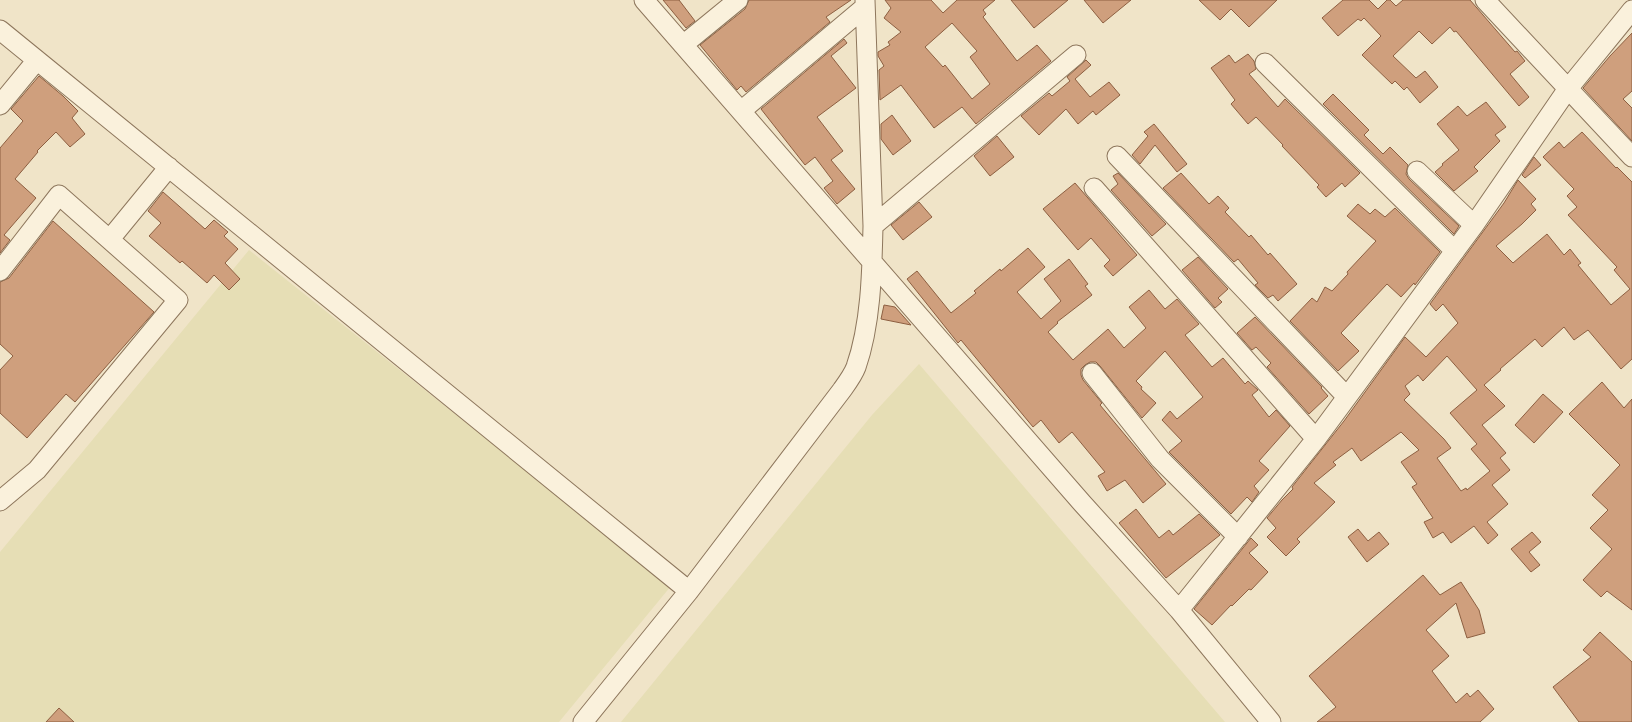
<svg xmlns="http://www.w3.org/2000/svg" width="1632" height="722" viewBox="0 0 1632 722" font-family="'Roboto Serif',serif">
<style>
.farmland{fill:#e6deb5}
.building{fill:#cf9f7d;stroke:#8d5f41;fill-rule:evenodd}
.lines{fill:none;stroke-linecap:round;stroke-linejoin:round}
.minor-casing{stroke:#8d765c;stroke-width:21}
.minor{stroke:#faf1dc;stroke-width:19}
</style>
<rect width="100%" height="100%" fill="#f0e4c8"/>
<path class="farmland" d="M249 250 671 586 559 722H0V552Z
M919 364 1225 722H621L872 415Z"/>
<path class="building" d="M663 0H679L695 21 686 28Z
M749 0H851L826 17 830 22 746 92 741 86 737 90 700 45 745 9Z
M885 0H931L943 13 957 0H995L983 10 986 14 983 17 1017 61 1037 45 1051 61 976 124 962 107 934 128 901 85 880 100 879 70 884 66 878 56V52L890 45 888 42 901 32 884 18 891 8ZM952 23 977 51 970 57 990 84 972 99 945 65 943 67 925 47Z
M1011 0H1068L1034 28Z
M1084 0H1131L1103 23Z
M1199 0H1277L1249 27 1231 9 1220 20Z
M1343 0H1369L1378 9 1387 0H1390L1396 6 1403 0H1470L1515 52 1517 51 1525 61 1510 74 1529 97 1519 106 1456 31 1454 32 1450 27 1432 44 1419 31 1393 56 1416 78 1425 71 1438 87 1420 103 1407 87 1404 90 1395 81 1392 84 1362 55 1381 36 1364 18 1361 21 1358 19 1338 36 1322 18Z
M1632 33V91L1623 99 1632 108V141L1583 88 1610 56Z
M844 39 847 43 831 56 856 88 817 117 843 151 831 160 855 189 837 204 824 188 833 181 815 157 805 165 761 109Z
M1248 54 1254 61 1256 69 1249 74 1278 107 1285 99 1360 173 1345 187 1342 183 1326 197 1317 187 1319 185 1282 146 1283 145 1256 117 1248 124 1231 104 1235 100 1211 68 1229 55 1235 63Z
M1086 60 1091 65 1075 79 1090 97 1109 82 1120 95 1096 115 1093 111 1078 124 1066 109 1039 135 1021 116 1049 93 1052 96 1070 81 1067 77Z
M39 76 63 96 78 111 72 118 85 134 70 147 56 132 37 151 38 152 15 179 36 198 4 235 10 240 0 253V148L23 121 11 109Z
M1333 94 1369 130 1364 135 1383 154 1390 147 1408 165 1406 174 1409 179 1459 226 1454 234 1323 104Z
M1486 102 1506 127 1495 135 1500 141 1474 167 1478 171 1454 191 1435 172 1443 165 1442 164 1459 150 1437 124 1458 106 1467 116Z
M892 115 911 141 893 155 881 139V124Z
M1154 124 1187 164 1177 172 1155 145 1140 164 1132 155 1148 136 1144 132Z
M1582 132 1616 168 1617 167 1632 182V359L1621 369 1588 330 1574 340 1564 327 1542 347 1535 339 1500 369 1501 370 1484 385 1505 406 1482 425 1506 453 1500 458 1510 470 1492 485 1508 504 1487 522 1498 535 1488 544 1474 526 1451 543 1443 532 1433 538 1424 522 1433 518 1412 487 1417 484 1401 462 1419 450 1401 432 1361 461 1352 448 1333 462 1336 465 1314 483 1335 502 1297 539 1300 542 1286 556 1267 537 1276 528 1267 518 1282 500 1293 489 1292 487 1344 421 1405 337 1426 357 1458 323 1443 304 1436 311 1430 304 1504 203 1518 180 1536 199 1531 204 1536 210 1522 224 1496 246 1513 263 1547 234 1564 255 1570 249 1581 263 1578 265 1611 305 1630 289 1614 270 1617 267 1568 215 1577 207 1567 196 1574 189 1543 157 1559 142 1564 148ZM1447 356 1477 390 1450 413 1477 444 1471 449 1490 471 1467 490 1466 488 1461 491 1437 458 1451 448 1444 439 1404 400 1410 394 1405 386 1418 375 1423 381Z
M997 136 1014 157 990 176 974 156Z
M1534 157 1541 165 1525 178 1522 175Z
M1118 173 1166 224 1152 236 1111 190 1118 184 1113 176Z
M1181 173 1209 204 1218 196 1229 208 1225 212 1249 237 1251 235 1268 255 1270 253 1297 284 1278 301 1273 295 1268 298 1255 285 1258 283 1238 259 1234 262 1163 188Z
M1075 183 1137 255 1113 276 1104 266 1110 260 1091 238 1078 250 1043 209Z
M163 192 205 229 214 220 228 232 224 236 238 249 225 263 240 279 229 290 214 275 207 283 182 261 180 263 149 236 161 223 148 211Z
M919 202 932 217 903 240 891 225Z
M1358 204 1370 214 1375 209 1385 217 1395 208 1440 252 1415 285 1414 283 1401 297 1387 284 1341 333 1359 351 1338 371 1290 321 1312 298 1317 302 1325 287 1332 291 1348 274 1347 272 1376 241 1347 216Z
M53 221 154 312 75 402 66 394 27 438 0 413V370L13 356 0 344V282L9 278Z
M1028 248 1045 267 1017 292 1041 319 1061 301 1044 279 1069 259 1088 284 1085 286 1092 295 1057 322 1058 323 1048 332 1073 360 1108 329 1124 348 1146 328 1129 307 1149 290 1165 309 1177 299 1199 324 1185 335 1212 367 1223 358 1245 384 1248 381 1258 390 1252 395 1269 417 1276 410 1290 426 1259 461 1269 470 1254 486 1259 492 1252 502 1247 497 1231 514 1169 452 1182 441 1162 420 1170 411 1177 419 1203 397 1165 351 1136 381 1142 387 1141 389 1156 403 1142 418 1100 366 1096 362H1090L1085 365 1081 369V375L1083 380 1102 403 1100 405 1166 484 1143 503 1125 480 1107 491 1098 476 1105 472 1072 432 1059 443 1041 420 1033 427 961 340 958 343 907 279 917 271 951 313 976 293 974 291 1000 269 1001 271Z
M1198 257 1228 289 1218 298 1222 302 1215 308 1182 270Z
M884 305 895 307 911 325 881 319Z
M1255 317 1322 387 1321 388 1328 396 1309 414 1267 367 1271 363 1256 347 1252 350 1237 333Z
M1602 382 1624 408 1632 399V610L1607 591 1601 597 1583 580 1612 549 1590 528 1608 510 1592 495 1620 465 1569 414Z
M1543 394 1563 412 1534 443 1515 425Z
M1136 509 1159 538 1169 530 1173 535 1199 514 1220 535 1166 578 1119 523Z
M1358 529 1368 541 1379 532 1389 544 1367 562 1348 537Z
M1532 532 1541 542 1529 552 1540 565 1531 572 1511 549Z
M1251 538 1258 545 1249 553 1268 572 1251 590 1249 589 1232 606 1231 605 1212 625 1194 609Z
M1423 575 1440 595 1461 582 1479 610 1485 633 1467 638 1456 603 1426 630 1449 656 1432 671 1456 703 1467 693 1470 697 1478 690 1494 709 1480 722H1317L1336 707 1309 676Z
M1600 632 1632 662V722H1579L1553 687 1591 657 1583 650Z
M59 708 74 722H46Z"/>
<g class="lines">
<defs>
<path id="minor" d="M644 0 1082 503 1179 610 1271 722
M1485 0 1632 157
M0 30 689 591
M683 45 738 0
M1265 63 1455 251
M0 105 37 60
M741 111 865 7
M1117 156 1347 397
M1417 171 1474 225
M1094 188 1316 439
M873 226 1076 55
M110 239 169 167
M0 271 59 195 178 300 37 470 0 501
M1092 373 1160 459 1238 537
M1179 610 1316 439 1474 225 1567 90 1632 10
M583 722 689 591 842 390C847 383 853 375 856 367 871 324 872 272 873 226L865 0"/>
</defs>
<use href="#minor" class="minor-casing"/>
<use href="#minor" class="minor"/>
</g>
</svg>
